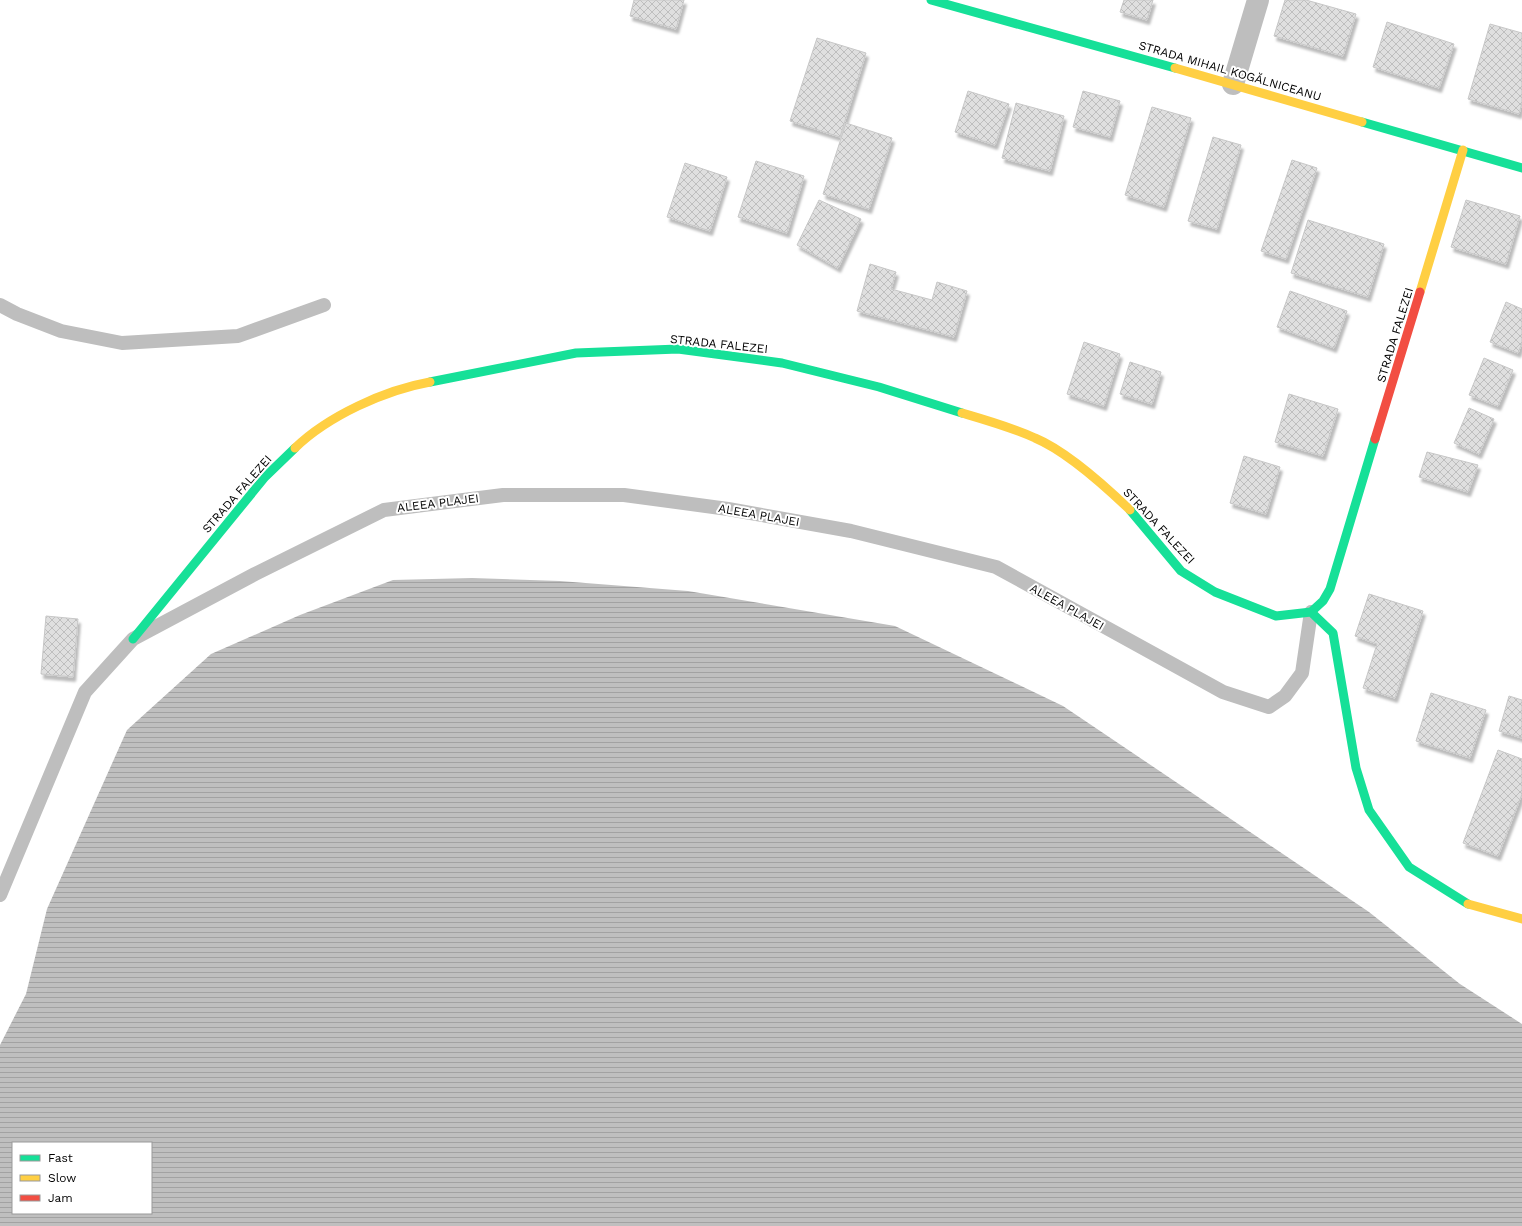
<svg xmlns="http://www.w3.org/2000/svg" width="1522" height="1226" viewBox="0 0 1522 1226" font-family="'Work Sans',sans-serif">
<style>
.water{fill:url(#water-rules);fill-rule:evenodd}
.building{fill:url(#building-cross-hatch);stroke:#c7c7c7;filter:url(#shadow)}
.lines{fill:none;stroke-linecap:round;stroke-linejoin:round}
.lane{stroke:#bebebe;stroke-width:14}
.street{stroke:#bebebe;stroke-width:22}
.fast{stroke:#16e098;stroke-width:9}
.slow{stroke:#ffcf43;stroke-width:9}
.jam{stroke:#f24e42;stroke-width:9}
.labels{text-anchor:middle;stroke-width:4;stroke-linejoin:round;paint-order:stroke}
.street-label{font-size:12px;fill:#000;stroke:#fff}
</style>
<defs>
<pattern id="water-rules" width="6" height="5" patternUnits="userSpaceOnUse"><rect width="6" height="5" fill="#bfbfbf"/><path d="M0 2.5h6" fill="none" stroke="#a2a2a2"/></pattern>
<pattern id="building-cross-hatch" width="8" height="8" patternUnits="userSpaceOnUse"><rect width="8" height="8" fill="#dfdfdf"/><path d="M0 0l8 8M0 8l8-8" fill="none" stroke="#bebebe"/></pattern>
<filter id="shadow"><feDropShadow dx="2.5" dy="4.5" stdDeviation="1" flood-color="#0004"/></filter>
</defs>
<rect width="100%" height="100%" fill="#fff"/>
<path class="water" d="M472 578 560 581 688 591 895 626 1063 706 1369 912 1460 984 1522 1024V1226H0V1045L26 994 47 909 127 730 211 654 300 615 393 580ZM13 1143H151V1213H13Z"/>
<path class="building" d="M634 0H684L676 29 630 16Z
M1124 0H1153L1147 20 1120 12Z
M1285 0H1306L1356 14 1343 56 1274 36Z
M1387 22 1454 44 1439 88 1373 67Z
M1490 24 1522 33V103L1519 114 1468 99Z
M817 38 866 53 840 137 790 121Z
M968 91 1009 104 995 145 955 132Z
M1083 91 1120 101 1110 137 1073 127Z
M1016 103 1064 116 1050 171 1002 158Z
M1152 107 1191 118 1164 207 1125 195Z
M846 123 892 138 869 209 823 194Z
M1213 137 1241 145 1217 229 1188 221Z
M1292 160 1317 168 1286 259 1261 251Z
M756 161 804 176 787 233 738 217Z
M685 163 727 177 710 231 667 217Z
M819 200 861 219 838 268 797 245Z
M1466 200 1520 216 1506 264 1451 247Z
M1308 220 1384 244 1368 297 1291 273Z
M870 264 896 272 891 289 932 300 937 282 967 291 954 337 857 311Z
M1290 291 1347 311 1334 348 1277 327Z
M1506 302 1522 309V343L1518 353 1490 342Z
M1084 342 1120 354 1104 406 1067 394Z
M1484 358 1513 370 1498 406 1469 395Z
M1130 362 1161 372 1152 404 1120 394Z
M1289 394 1338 409 1323 456 1275 442Z
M1469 408 1494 419 1479 454 1454 443Z
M1427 452 1478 465 1468 492 1419 477Z
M1244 456 1280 467 1266 514 1230 503Z
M1369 594 1423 611 1395 698 1363 688 1377 644 1355 636Z
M46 616 78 619 73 677 41 674Z
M1431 693 1486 710 1470 758 1416 741Z
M1509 696 1522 700V738L1499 731Z
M1498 750 1522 759V794L1498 856 1463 843Z"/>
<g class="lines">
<path class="lane" d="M0 305 17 314 61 331 122 343 238 336 324 305
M0 895 85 692 133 639 255 574 384 510 503 495H624L728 509 851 531 996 567 1223 692 1269 707 1285 696 1302 673 1311 612"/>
<path class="street" d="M1233 84 1258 0"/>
<path class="fast" d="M931 0 1175 68
M1362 122 1522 168
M430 382 576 353 678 349 782 363 879 387 962 413
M1130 510 1181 571 1215 592 1276 616 1311 612 1323 601 1330 589 1375 439
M1311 612 1333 633 1356 768 1369 810 1409 867 1468 904
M133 639 265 477 295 448"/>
<path class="slow" d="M1175 68 1362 122
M1420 292 1463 150
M962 413C986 420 1011 427 1035 438 1066 451 1105 486 1130 510
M295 448C328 416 385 390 430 382
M1468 904 1522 919"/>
<path class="jam" d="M1375 439 1420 292"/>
</g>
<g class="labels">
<g class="street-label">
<text transform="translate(1230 71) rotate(16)" y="4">STRADA MIHAIL KOGĂLNICEANU</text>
<text transform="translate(1395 335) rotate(-73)" y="4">STRADA FALEZEI</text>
<text transform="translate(719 344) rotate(6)" y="4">STRADA FALEZEI</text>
<text transform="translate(237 494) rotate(-49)" y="4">STRADA FALEZEI</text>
<text transform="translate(438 503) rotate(-7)" y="4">ALEEA PLAJEI</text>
<text transform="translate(759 515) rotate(10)" y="4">ALEEA PLAJEI</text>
<text transform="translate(1159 526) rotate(47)" y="4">STRADA FALEZEI</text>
<text transform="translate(1067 607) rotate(29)" y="4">ALEEA PLAJEI</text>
</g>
</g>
<rect x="12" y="1142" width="140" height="72" fill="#ffffff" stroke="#999999"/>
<rect x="20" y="1155" width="20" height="6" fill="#16e098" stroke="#999999"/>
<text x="48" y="1162" font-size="12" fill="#000000">Fast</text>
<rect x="20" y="1175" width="20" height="6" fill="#ffcf43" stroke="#999999"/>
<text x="48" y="1182" font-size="12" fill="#000000">Slow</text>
<rect x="20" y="1195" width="20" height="6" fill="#f24e42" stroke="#999999"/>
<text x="48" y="1202" font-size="12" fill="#000000">Jam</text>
</svg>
